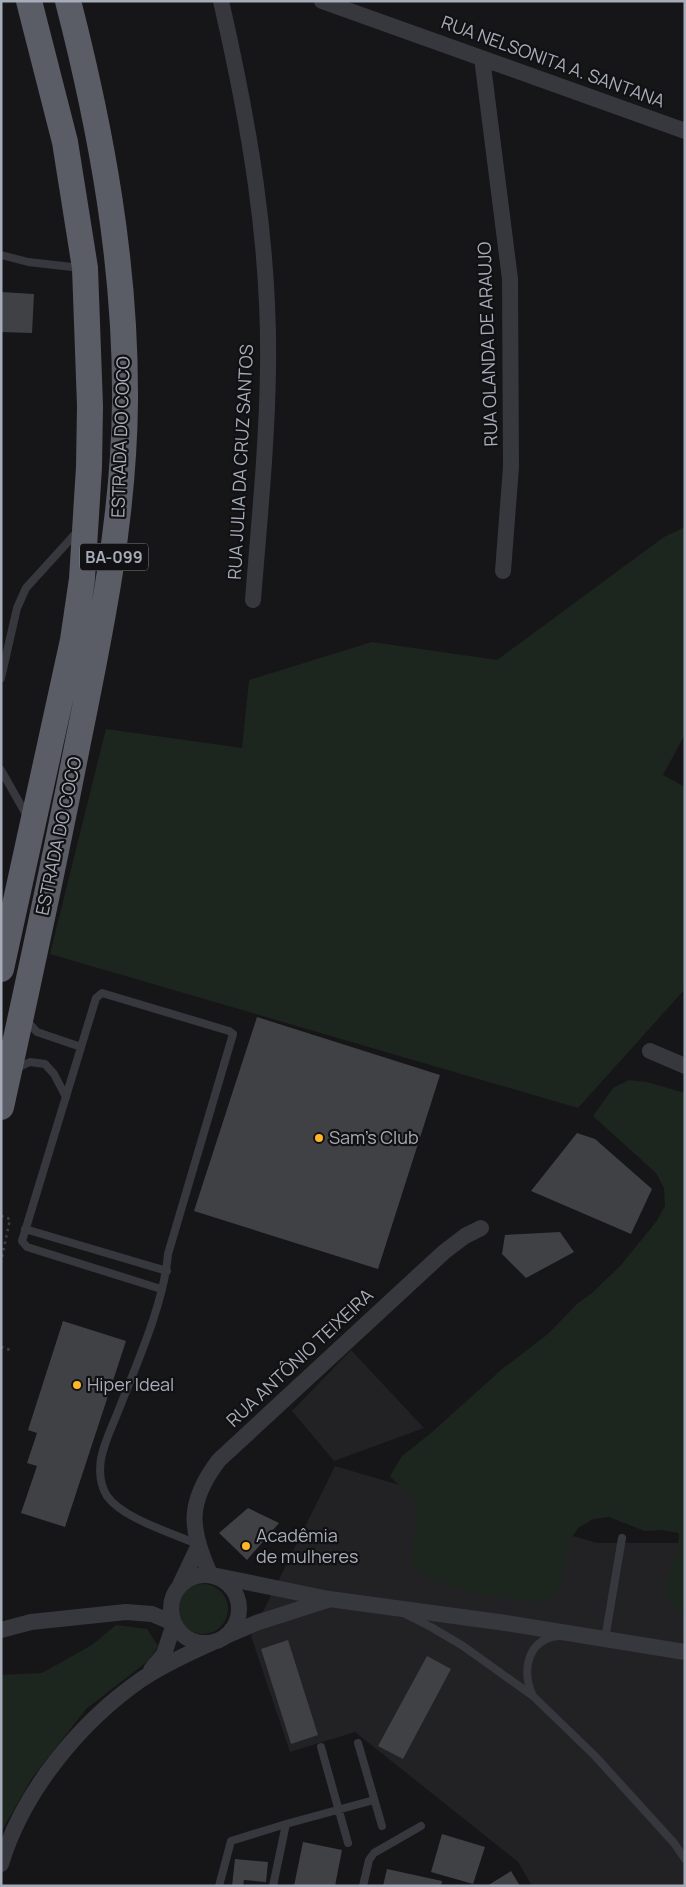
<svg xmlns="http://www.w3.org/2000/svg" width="686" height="1887" viewBox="0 0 686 1887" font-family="Manrope,sans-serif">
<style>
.built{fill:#222225}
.green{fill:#1d261e}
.building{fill:#404145}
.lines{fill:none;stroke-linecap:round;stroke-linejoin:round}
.path{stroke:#3c3f44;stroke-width:2.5;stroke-dasharray:2.5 4;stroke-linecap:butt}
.service{stroke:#36383d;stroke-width:8}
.minor{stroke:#36383d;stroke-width:16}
.trunk{stroke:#5a5c66;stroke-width:26}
.poi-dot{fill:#ffb527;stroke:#111113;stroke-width:2}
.labels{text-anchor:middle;stroke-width:4.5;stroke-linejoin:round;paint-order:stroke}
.shield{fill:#111113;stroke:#7a7e87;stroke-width:1}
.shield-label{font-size:16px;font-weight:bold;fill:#a7acb9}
.street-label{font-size:18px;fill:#a7acb9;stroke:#111113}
.poi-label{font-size:18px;fill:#a7acb9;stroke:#111113;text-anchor:start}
</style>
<rect width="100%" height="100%" fill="#161618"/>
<path class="built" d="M351 1350 424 1428 334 1461 292 1411Z
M335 1466 597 1543H685V1886H532L518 1862 355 1732 290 1752 251 1636Z"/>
<path class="green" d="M685 527V734L663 775 685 787V989L578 1108 50 954 106 729 242 748 249 680 372 642 497 660 664 537Z
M629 1080 647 1082 685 1093V1614L668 1601 665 1583 678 1551 679 1533 661 1530 645 1531 609 1517 593 1519 578 1528 569 1542 559 1592 544 1602C504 1600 444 1592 412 1567 410 1547 420 1517 414 1501 410 1493 396 1483 390 1476L402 1456 431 1433 501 1370 548 1334 577 1304 592 1293 621 1265 656 1222 665 1206 664 1188 656 1173 593 1116 613 1088Z
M178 1609a25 25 0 1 1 50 0a25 25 0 1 1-50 0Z
M116 1625 147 1629 158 1646 148 1661 86 1709 32 1778 1 1832V1675L42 1673 92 1645Z"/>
<path class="building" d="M1 292 34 294 32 333 1 332Z
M257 1017 440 1075 378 1269 194 1211Z
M577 1133 595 1139 652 1189 631 1234 531 1191Z
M560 1232 574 1252 526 1278 502 1254 505 1235Z
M63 1321 126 1341 65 1527 21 1513 37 1466 27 1463 37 1433 28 1430Z
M248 1508 279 1523 247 1560 219 1533Z
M288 1640 318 1735 291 1744 261 1649Z
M427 1656 451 1669 403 1759 378 1746Z
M442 1834 485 1847 473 1884 431 1872Z
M303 1842 342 1850 335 1886H294Z
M235 1859 268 1862 266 1882 244 1880 243 1886H232Z
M387 1869 442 1881 441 1886H383Z
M511 1871 520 1886H487Z"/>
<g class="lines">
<path class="path" d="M1 1216 10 1219 1 1262
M1 1347 10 1350"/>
<path class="service" d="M1 255 28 262 81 268
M1 678 17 608 26 588 77 532
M1 770 27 816
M26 1020 37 1032 81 1047
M15 1069 30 1062 45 1064 54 1074 66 1097
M25 1229 167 1271
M161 1289 27 1247 22 1241 96 998 102 993 229 1031 233 1034 168 1254C164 1303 137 1363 119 1409 113 1425 104 1442 101 1459 99 1472 100 1485 107 1496 122 1518 172 1533 197 1544
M407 1615 431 1627 463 1646 533 1696 595 1756 674 1843 685 1859
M605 1639 622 1538
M532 1694C522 1670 527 1640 558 1636
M358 1743 382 1826
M321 1747 348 1843
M219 1886 231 1841 286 1824
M273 1886 286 1824 374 1800
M363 1886 369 1860 374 1853 421 1826"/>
<path class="minor" d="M221 1C249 123 270 243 268 369 267 446 259 523 253 600
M322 1 685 131
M482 58 510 279 511 467 503 571
M650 1051 685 1066
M210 1574C189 1528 187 1502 219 1460L444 1252 465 1236 481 1228
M171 1609a34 34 0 1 1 68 0a34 34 0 1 1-68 0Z
M217 1576 329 1599 506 1623 685 1652
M180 1585 198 1547
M1 1630 31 1622 126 1612 152 1614 173 1623
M226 1636 256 1623 328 1600
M151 1670 164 1654 174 1624
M1 1864C23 1791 80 1722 142 1679 165 1664 191 1652 216 1641"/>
<path class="trunk" d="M1 969 73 640 82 579 89 467 90 406 85 268 65 142 29 1
M1 1107C28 985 54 864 78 742 101 629 124 518 125 402 126 266 102 133 68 1"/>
</g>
<g class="poi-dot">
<circle cx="319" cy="1138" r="5"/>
<circle cx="77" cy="1385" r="5"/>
<circle cx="246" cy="1546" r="5"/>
</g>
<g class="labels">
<rect class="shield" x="80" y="543.5" width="68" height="27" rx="4"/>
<g class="shield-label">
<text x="114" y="563">BA-099</text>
</g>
<g class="street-label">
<text transform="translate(553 62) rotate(20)" y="6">RUA NELSONITA A. SANTANA</text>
<text transform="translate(488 344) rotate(-92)" y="6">RUA OLANDA DE ARAUJO</text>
<text transform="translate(121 437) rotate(-88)" y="6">ESTRADA DO COCO</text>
<text transform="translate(241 462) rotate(-87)" y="6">RUA JULIA DA CRUZ SANTOS</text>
<text transform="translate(59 836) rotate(-78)" y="6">ESTRADA DO COCO</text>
<text transform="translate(300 1358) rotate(-43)" y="6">RUA ANTÔNIO TEIXEIRA</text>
</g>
<g class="poi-label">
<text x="329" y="1144">Sam's Club</text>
<text x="87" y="1391">Hiper Ideal</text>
<text x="256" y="1542">Acadêmia<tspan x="256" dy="21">de mulheres</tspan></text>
</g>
</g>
<rect width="686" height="1887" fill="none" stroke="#a7acb9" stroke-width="5"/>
</svg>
